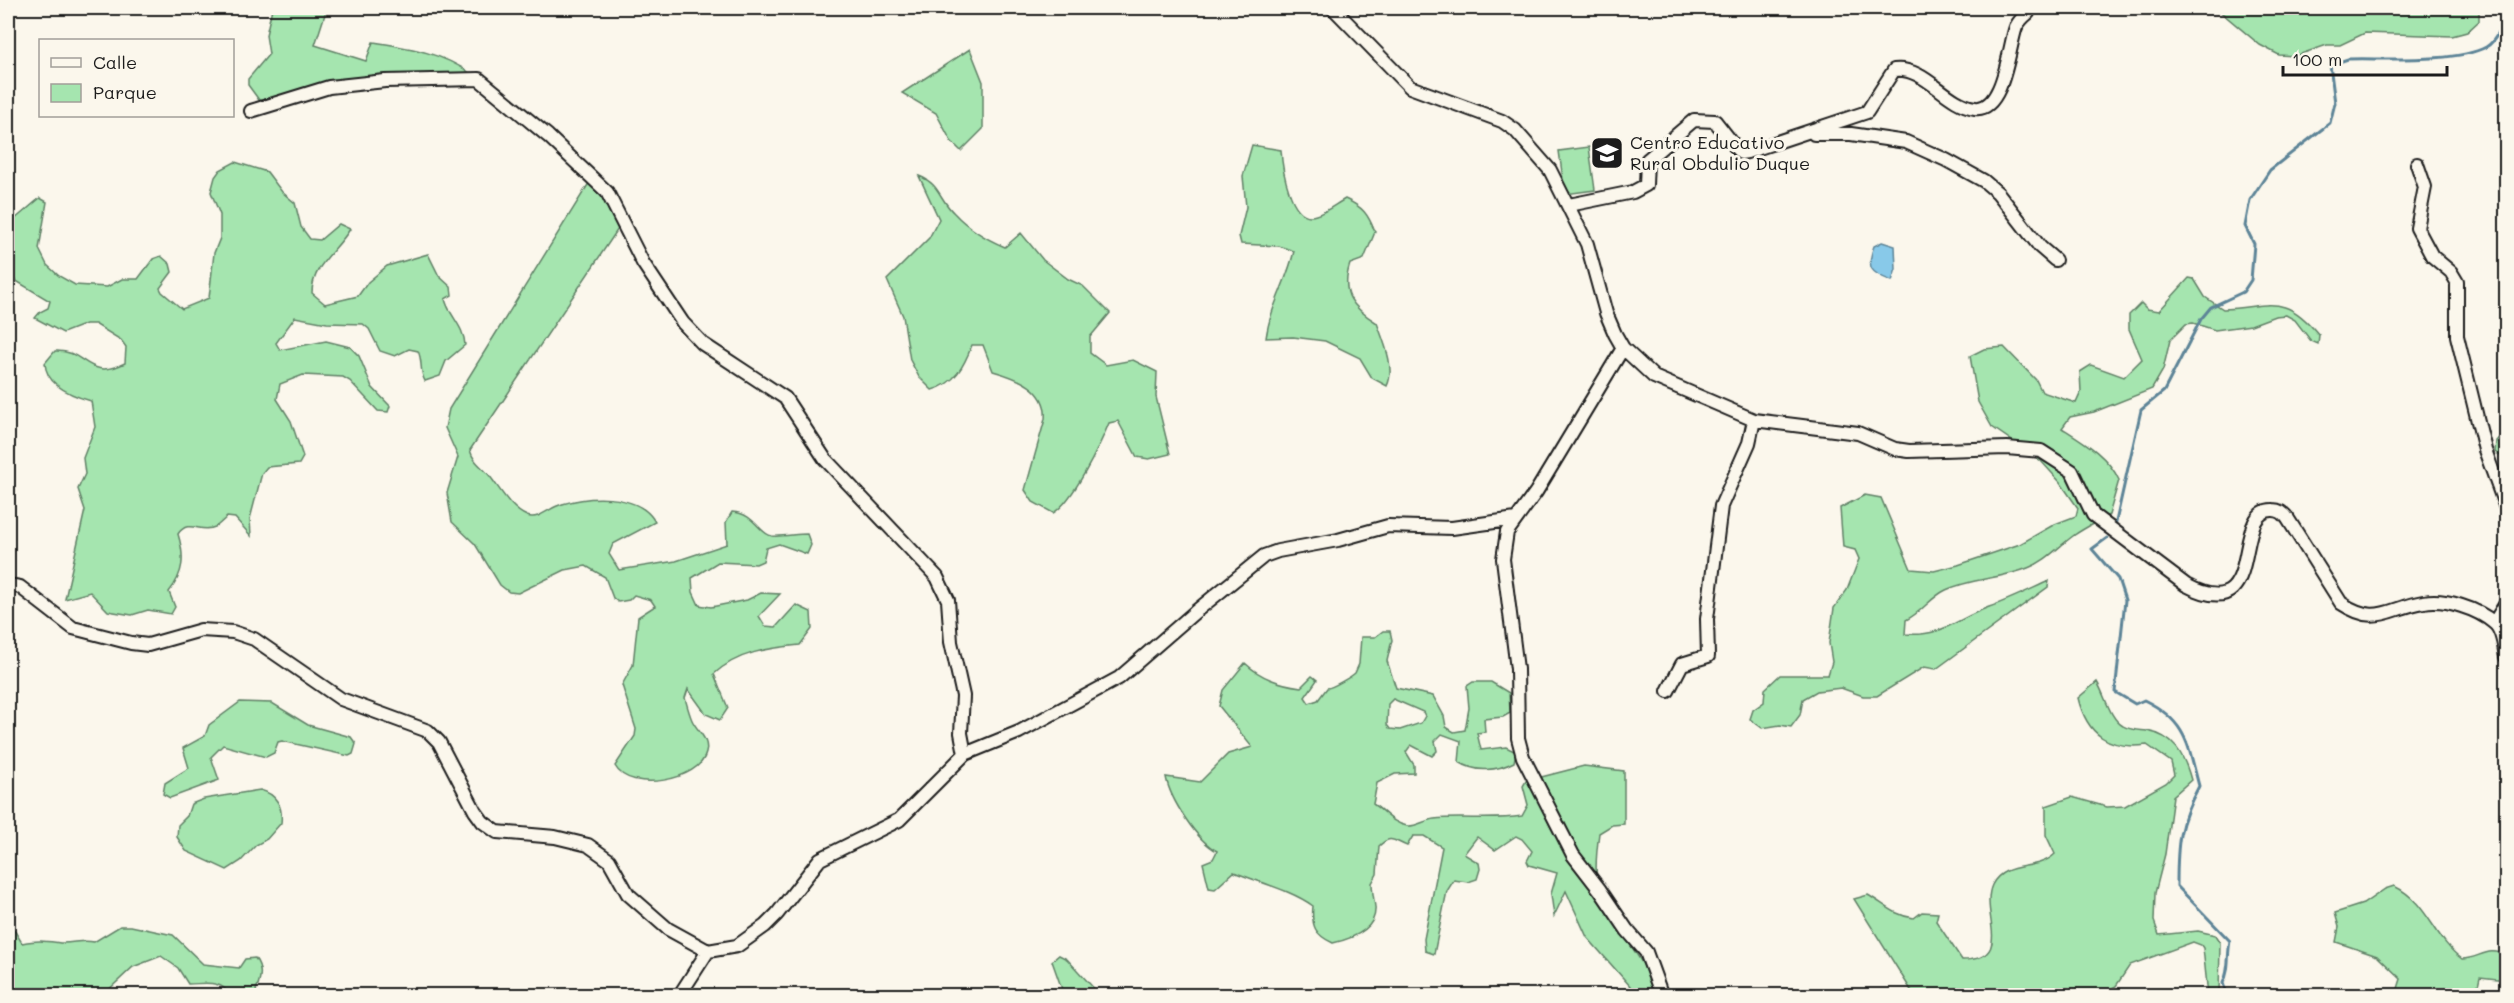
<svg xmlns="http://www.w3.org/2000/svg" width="2514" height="1003" viewBox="0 0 2514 1003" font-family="Mali,sans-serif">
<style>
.green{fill:#a5e5af;stroke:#608066;stroke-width:1.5;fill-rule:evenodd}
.water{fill:#88c9e9;stroke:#5d8497;stroke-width:1.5}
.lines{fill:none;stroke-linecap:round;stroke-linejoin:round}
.stream{stroke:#5d8497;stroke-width:3}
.street-casing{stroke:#1c1c1c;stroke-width:16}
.street{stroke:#fbf7ec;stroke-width:12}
.labels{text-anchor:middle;stroke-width:6;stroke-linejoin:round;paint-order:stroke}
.poi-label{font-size:18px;fill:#1c1c1c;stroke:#fbf7ec;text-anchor:start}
</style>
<rect width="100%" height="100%" fill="#fbf7ec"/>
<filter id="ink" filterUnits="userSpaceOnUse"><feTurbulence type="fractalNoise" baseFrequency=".0167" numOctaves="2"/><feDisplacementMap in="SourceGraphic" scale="12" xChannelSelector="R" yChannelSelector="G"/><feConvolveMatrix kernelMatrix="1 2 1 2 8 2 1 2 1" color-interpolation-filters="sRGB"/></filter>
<g filter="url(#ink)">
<path class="green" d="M272 8H327L315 45 366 61 373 42C410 48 440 52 472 74L349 78 298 90 276 101 259 100 248 85V79L269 54 266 35Z
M2216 8H2242L2257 12 2258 8H2431L2436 10 2479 8V21L2467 32 2452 36 2365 33 2340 45H2327L2295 56 2279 55 2260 45Z
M970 49 983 82V129L961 151 951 141 936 113 902 93Z
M1252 145 1281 150C1282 166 1290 224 1316 215 1325 213 1336 204 1345 199 1363 207 1368 214 1375 232L1364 259 1350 264C1340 294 1353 308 1377 323 1383 340 1396 368 1387 386L1372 378 1360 358 1325 341 1293 337 1266 338C1270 307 1287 282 1294 251L1279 246 1241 244 1239 236 1246 207 1243 176Z
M1589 147 1595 190 1565 194 1559 151Z
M235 162 267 172 282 192 295 203 301 227 310 239 320 240 339 224 350 229C337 251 312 265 312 293L325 304 358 296 368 282 387 266 428 254 439 276 451 287 452 295 445 299C449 316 464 326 465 345L446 361 440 376 425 381C419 371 423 361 418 351L409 349 395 356 380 351 369 329 363 324 327 323 295 317 276 343 280 350 326 341 350 347 359 356 372 387 390 406 388 412 378 411 350 381 343 377 303 375 280 384 277 399 291 421 303 457 299 464 267 467 262 473 250 519 251 536 235 518 227 517C223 520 219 525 215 527 200 534 189 518 178 534 185 557 184 573 169 592L175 607 171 614 148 610 132 615 108 611 90 592 65 599 85 510 78 489 85 474 83 458 95 427 91 401C73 396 46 385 45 363L55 351C86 349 87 382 125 363L126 347 121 340 95 324H86L63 333 35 318 40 312 48 308 50 301 8 276V225L40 198 47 202 39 249 47 265 59 276 75 285 107 287 122 279H138L153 259 161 256 170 264 172 272 160 288 162 292 182 309 209 298 214 253 220 238V215L211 192 215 177 220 170Z
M919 176C940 184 939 199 954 213 968 228 986 239 1005 247L1021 233 1043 260 1068 279 1083 286 1110 313 1090 337V353L1106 365 1133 360 1157 372 1156 397 1170 454 1149 459 1137 457 1118 421 1109 423C1100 445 1073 502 1053 513L1033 502 1025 490 1045 419C1048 389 1018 378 993 371L983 345H972C964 366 955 384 932 390L919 377 910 360 903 316 887 280 929 238 939 219Z
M589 183 599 190 620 226 470 450C474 464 484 467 492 479 501 491 512 510 527 516 538 520 547 510 557 506 584 495 639 492 655 522L613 544 609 554 619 570 676 561 727 544 726 522 732 512C755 513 759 534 772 536 782 537 796 534 807 534L811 545 807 554 779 544 766 548 763 561 756 564 718 562 692 578 693 592 699 605 711 607 747 600 761 593 780 594 759 616 765 626 776 627 796 605 811 612 812 629 800 645C769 648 738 652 714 674L728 708 720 720 706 714 688 689 685 698C687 705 689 713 692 720 697 731 710 739 706 753 700 780 630 794 615 766L635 736 636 729 622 685 633 665 638 617 655 606 651 600 634 595 629 600 618 602 613 598 605 577 586 566 565 570 518 593 509 592 500 585 475 544 452 522 447 493 458 457 445 428 449 409Z
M2506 273V328L2502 311Z
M2189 278 2194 279 2205 297 2223 309C2271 307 2284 292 2319 335L2318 344 2311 341 2295 320 2286 315 2275 316 2251 325 2215 330 2193 323 2186 324 2170 340 2163 370 2152 389 2094 412 2070 417 2062 428C2084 442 2108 456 2119 480L2109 515C2097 522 2084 528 2073 536 2057 548 2046 561 2028 568 2001 579 1972 578 1946 590 1931 597 1921 613 1906 620L1905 634C1943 637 1956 619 1989 607 2009 600 2029 590 2049 581L2048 587 1936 669 1924 667 1877 696H1863L1841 688 1817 691 1803 699 1800 715 1791 727 1780 725 1762 728 1750 719 1753 710 1764 702 1765 689 1780 675H1828L1832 662 1829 643 1834 608 1847 590 1859 559 1855 550 1843 547 1840 508 1865 495 1881 498 1911 569 1934 571 1958 565 2020 544 2055 524 2076 516 2078 508 2060 482 2041 461 1992 427 1978 402 1970 356 1984 349 2004 347 2036 380 2042 392 2076 403 2081 392 2080 372 2091 365 2124 377 2142 359 2129 329V315L2141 303 2147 309 2159 311Z
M2506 430V456L2502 457 2495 452 2496 441Z
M1383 631H1390L1392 640 1387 661 1396 688 1433 696 1444 716 1446 727 1454 732 1465 730 1469 708 1467 686 1473 682H1491L1509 693 1510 713 1503 717 1484 719 1485 732 1477 733 1481 750 1506 747 1516 752 1514 762C1497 771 1476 773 1459 762L1461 741 1442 734 1435 741 1437 751 1432 756 1411 745 1406 752 1414 765V773L1395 774 1377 783 1373 804C1384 811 1393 824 1407 826 1416 827 1425 820 1434 819 1463 816 1492 821 1522 816L1528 805 1523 786 1526 781 1584 766 1624 771V824L1612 825 1599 833C1596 855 1593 882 1603 903 1619 935 1648 959 1654 995H1638L1587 937 1566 891 1554 916 1551 894 1557 873 1529 865 1527 861 1532 851 1522 839 1516 836 1495 850 1477 837 1464 854 1479 863 1480 869 1477 879 1468 882 1454 880 1447 891 1434 954 1425 951 1424 939 1442 847 1424 836H1413L1407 846C1394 841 1391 834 1379 846L1377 874 1372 883C1372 891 1374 899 1375 907 1377 930 1350 939 1333 943 1315 935 1311 926 1313 906 1291 890 1260 883 1234 872L1215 889 1209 888 1203 863 1213 859 1217 851C1197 841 1170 799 1166 777L1200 782 1228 754 1252 747 1219 706 1223 690 1245 663C1261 678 1279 684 1301 687L1312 676 1317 680 1305 697 1309 703 1318 700 1327 688C1332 688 1352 676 1355 673L1359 664 1361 637H1375ZM1393 699 1423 712 1425 716 1421 723 1400 730 1390 729 1387 725 1388 704Z
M2097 682C2105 695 2110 719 2123 726 2129 730 2140 730 2147 731 2174 736 2184 754 2191 780L2173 796 2165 854 2155 893 2154 921 2159 935 2198 931 2215 935 2220 943 2219 995H2208L2203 948 2201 945 2193 942 2130 965 2116 986 2100 995H1914L1854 899 1868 895C1884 904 1895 916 1914 918L1922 912 1938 913 1936 921 1962 960C2016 960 1979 913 1992 885 2004 860 2037 872 2055 854L2046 835V806L2072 797 2107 807 2125 806 2166 783 2174 775 2171 762 2147 745C2109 750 2087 735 2078 698Z
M240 702 272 703 308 725 351 737 356 744 353 754 349 756 282 741 278 742 274 753 266 757 223 745 211 757 219 780 170 798 163 794 165 783 189 768 183 748 205 736 209 725Z
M260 790C277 794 283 807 281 823L267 839 256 845 241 861 227 870 186 851 177 837 178 825 187 816 191 804 204 799Z
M2394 886C2428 902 2434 939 2462 959 2479 959 2489 945 2506 956V980L2480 977 2476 995H2396L2401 979 2377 956 2336 942 2339 927 2335 913 2363 904 2385 889Z
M8 920 22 943C39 940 44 941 60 943 72 944 82 939 94 942L120 926H131L173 935 203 964 239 968 245 959 255 958C263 969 261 978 256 990L258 995H230C221 979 204 984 188 984L178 968 161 956 133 967 103 995H8Z
M1059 955 1067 959 1100 995H1064L1052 961Z"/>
<path class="water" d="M1882 242 1895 246 1896 269 1892 281C1870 273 1866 268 1874 246Z"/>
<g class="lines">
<path class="stream" d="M2115 526 2141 410 2164 391 2201 319 2211 307 2243 292 2251 280 2254 244 2245 226 2250 200 2270 170 2330 123 2335 103 2330 65 2348 59C2384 58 2456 63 2486 47 2496 42 2504 22 2506 11
M2107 538 2092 549 2118 579 2125 600 2115 692 2135 704 2144 700C2187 721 2188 745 2199 786 2178 825 2177 843 2177 886L2230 941C2227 956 2230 970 2223 983L2227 996"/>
<defs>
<path id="street" d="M1333 8 1410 87 1502 121 1515 130 1550 170 1587 244 1606 313 1615 334 1623 348 1654 377 1754 420 1858 433 1895 449 1909 451 2007 448 2041 451 2072 471 2093 515 2186 585C2269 629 2229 509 2273 510 2280 510 2284 513 2288 519L2341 603C2377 627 2388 608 2424 602 2445 598 2478 609 2494 623 2503 630 2504 647 2506 657
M251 111 329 87 385 81 479 79 548 136 607 192 643 263 683 323 703 344 785 398 825 459 937 577 948 600 951 642 963 696 961 733 965 754
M1814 134H1851L1906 142 1946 160 1984 181 1998 193 2040 247 2055 260
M2417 164 2425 187 2417 228 2432 256 2451 272 2457 282V336L2485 450 2506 508
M1569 205 1633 192 1646 185 1647 160 1694 120 1715 121 1737 149 1741 153 1747 152 1867 112 1894 70C1925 66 1945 104 1975 108 2004 112 2009 45 2016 27 2019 21 2023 17 2028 13
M1623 348 1536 492 1507 532 1503 559 1517 669 1518 738 1523 757 1573 855 1600 890 1627 930 1646 952 1662 996
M8 585 20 587 73 628 131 643 148 645 201 630 233 632 254 639 341 699 428 731 439 742 475 811 483 822 497 832 555 837 588 845 609 860 628 894 668 929 708 951 737 946 765 926 777 914 820 859 899 820 965 754 1019 732 1119 678 1195 612 1264 556 1278 551 1338 540 1388 526 1452 528 1516 519
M2494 623 2506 603
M1668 691 1682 664 1708 656 1707 619 1721 506 1749 443 1754 420
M679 996 708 951"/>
</defs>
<use href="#street" class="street-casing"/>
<use href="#street" class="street"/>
</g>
</g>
<defs>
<symbol id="school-square" viewBox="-11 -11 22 22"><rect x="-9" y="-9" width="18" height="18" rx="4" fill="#1c1c1c" stroke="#fbf7ec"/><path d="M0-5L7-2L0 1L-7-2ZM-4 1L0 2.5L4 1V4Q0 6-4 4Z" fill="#fff"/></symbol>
</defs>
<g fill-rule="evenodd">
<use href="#school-square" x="1588" y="134" width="38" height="38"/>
</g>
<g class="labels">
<g class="poi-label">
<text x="1630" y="149">Centro Educativo<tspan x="1630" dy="21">Rural Obdulio Duque</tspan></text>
</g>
</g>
<rect width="2514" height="1003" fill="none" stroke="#fbf7ec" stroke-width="30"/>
<rect x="15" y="15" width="2484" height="973" fill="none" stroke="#1c1c1c" stroke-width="2" filter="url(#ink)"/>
<rect x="39" y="39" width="195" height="78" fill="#fbf7ec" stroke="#a29f99" stroke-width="1.5"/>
<rect x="51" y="58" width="30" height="9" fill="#fbf7ec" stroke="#a29f99" stroke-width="1.5"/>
<text x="93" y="69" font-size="18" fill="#1c1c1c">Calle</text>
<rect x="51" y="84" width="30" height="18" fill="#a5e5af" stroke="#a29f99" stroke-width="1.5"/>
<text x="93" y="99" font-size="18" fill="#1c1c1c">Parque</text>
<path d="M2283 66v9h164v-9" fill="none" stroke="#1c1c1c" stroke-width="3"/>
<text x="2292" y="66" font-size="18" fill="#1c1c1c" stroke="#fbf7ec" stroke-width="4.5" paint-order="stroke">100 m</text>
</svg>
